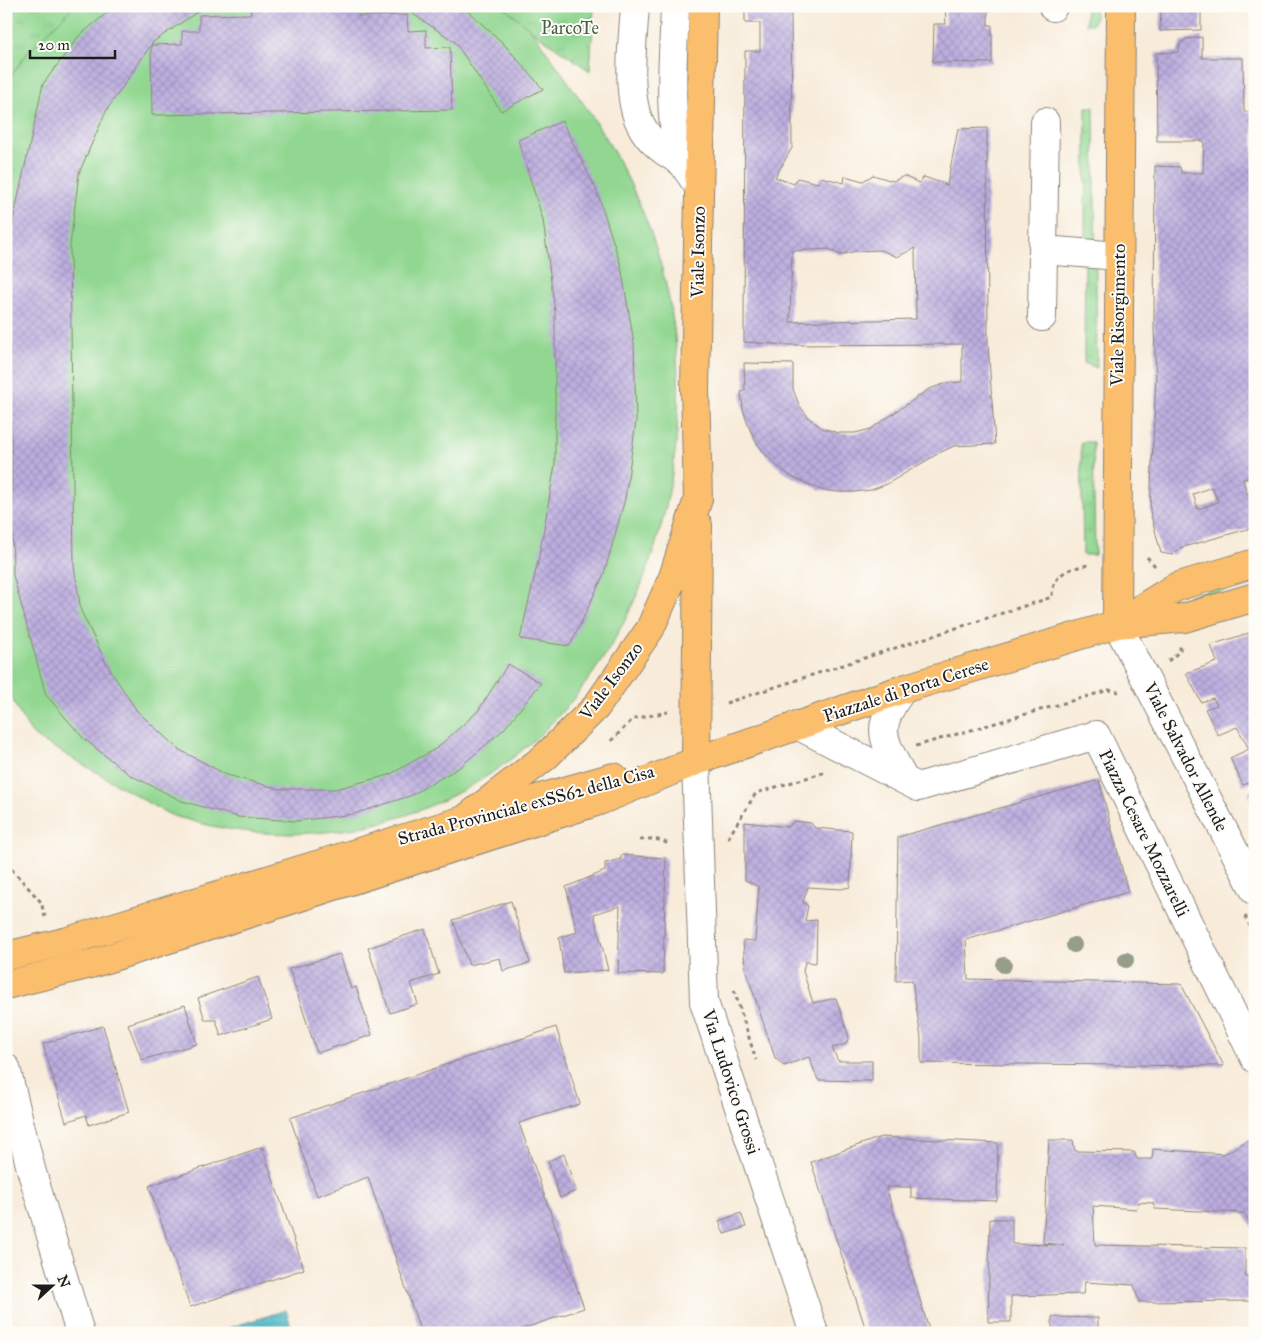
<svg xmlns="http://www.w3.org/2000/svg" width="1261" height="1339" viewBox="0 0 1261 1339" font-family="'IM FELL Great Primer',serif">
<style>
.grass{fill:url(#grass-tufts);stroke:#567a56}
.pitch{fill:#91d791;stroke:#567a56}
.water{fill:url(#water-rules);stroke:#346a72}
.building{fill:url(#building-cross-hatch);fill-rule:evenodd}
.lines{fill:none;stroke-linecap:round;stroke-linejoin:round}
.minor-casing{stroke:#8a847a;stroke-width:30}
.major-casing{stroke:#8a847a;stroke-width:30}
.path{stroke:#8a847a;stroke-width:3;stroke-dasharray:4 4;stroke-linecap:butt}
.minor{stroke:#fff;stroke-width:28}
.major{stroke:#fabe6d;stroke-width:28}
.tree{fill:#969d88}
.labels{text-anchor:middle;stroke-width:4;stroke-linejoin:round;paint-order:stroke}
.park-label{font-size:18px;fill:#455d45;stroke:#fdfcf7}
.street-label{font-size:18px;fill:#1c1c1c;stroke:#fdfcf7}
</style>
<defs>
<pattern id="grass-tufts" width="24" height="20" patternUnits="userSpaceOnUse" patternTransform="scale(1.25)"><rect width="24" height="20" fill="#91d791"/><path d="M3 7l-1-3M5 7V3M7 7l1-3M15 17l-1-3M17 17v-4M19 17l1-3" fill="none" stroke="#7cb87c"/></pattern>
<pattern id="water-rules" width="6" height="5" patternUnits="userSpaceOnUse" patternTransform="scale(1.25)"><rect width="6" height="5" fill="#4db9c8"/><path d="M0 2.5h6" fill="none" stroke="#439eab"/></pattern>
<pattern id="building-cross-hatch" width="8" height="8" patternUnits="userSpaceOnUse" patternTransform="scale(1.25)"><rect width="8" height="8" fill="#bcaddf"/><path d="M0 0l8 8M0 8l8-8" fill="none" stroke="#a194bf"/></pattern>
</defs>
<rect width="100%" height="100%" fill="#fdfcf7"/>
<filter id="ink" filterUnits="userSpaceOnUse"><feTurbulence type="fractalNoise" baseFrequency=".02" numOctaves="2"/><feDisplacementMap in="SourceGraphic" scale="10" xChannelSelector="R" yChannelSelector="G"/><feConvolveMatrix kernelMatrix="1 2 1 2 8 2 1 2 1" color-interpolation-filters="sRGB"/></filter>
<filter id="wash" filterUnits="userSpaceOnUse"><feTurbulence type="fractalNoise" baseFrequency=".0096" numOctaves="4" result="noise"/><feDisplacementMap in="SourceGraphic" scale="20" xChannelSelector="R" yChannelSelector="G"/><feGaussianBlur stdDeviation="1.12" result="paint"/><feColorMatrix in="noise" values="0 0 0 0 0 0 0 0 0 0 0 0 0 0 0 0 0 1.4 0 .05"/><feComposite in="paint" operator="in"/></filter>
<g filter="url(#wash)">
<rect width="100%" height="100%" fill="#f8ebd9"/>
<path class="grass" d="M6 6H74L29 51 6 83Z
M503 6H594L590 71 532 31Z
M1086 6H1095V19L1092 24H1086Z
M1086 107H1094L1097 368 1084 363Z
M1093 442 1095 555H1083L1081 442Z
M1255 577V581L1189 601 1188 596Z"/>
<path class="pitch" d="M74 6H503C512 14 522 21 530 29 537 36 542 45 547 52 557 66 567 80 576 93 628 166 662 240 674 329 703 547 585 785 356 828 302 837 245 836 192 821 183 818 173 817 165 812 154 807 144 800 134 794 109 780 84 765 60 751 50 745 36 740 30 731 21 718 14 702 6 687V83L29 51Z"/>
<path class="water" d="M286 1310 293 1333H231L229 1328Z"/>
<g id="blocks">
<path class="building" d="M115 6H206L153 42 106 111 79 173 70 246 74 566 81 611 107 665 137 711 178 749 227 775 280 789H335L389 775 437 748 478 711 508 664 541 683 504 729 460 767 410 796 354 814 296 821 238 817 182 801 130 775 84 739 46 695 13 575 8 243 43 84 79 36Z
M250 6H358V16L407 15 408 31 426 30V48L450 47 452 110 152 115 151 45 182 44V31H199V15L251 14Z
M401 6H462L503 43 543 89 501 111 455 42Z
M745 6H791L792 148 775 177 794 184 797 178 818 183 821 177 844 183 845 176 863 181 873 175 893 181 904 176 919 183 924 177 947 185 958 129 987 128 988 344 995 444 954 446 939 453 887 484 871 490 854 492H838L821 490 790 476 777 466 765 454 755 440 748 425 743 409 741 392 745 390 744 363 793 364V389L799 405 809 418 822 428 838 433H855L871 429 929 389 947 383 962 382V344L789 345 744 342 745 51H760V23H745ZM915 248 916 319 790 322 792 251 829 249 840 255 856 251 881 250 897 257Z
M945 6H988V25H992V63L933 62 934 24H946Z
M1161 6H1201V30L1160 31Z
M1202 37V58H1243L1244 112H1253L1255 476 1243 479 1247 494 1255 492V527L1180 548 1173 555 1161 553 1150 511 1156 375 1154 328 1155 166 1180 167 1181 173H1203L1204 141H1157L1156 53 1178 52 1180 43 1187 39ZM1212 487 1218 502 1198 509 1193 494Z
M562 121 597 191 621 266 634 343 636 421 625 499 604 574 570 646 520 639 539 557 555 465V312L543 220 518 140Z
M1255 631V781L1243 785 1230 758 1249 749 1237 727 1218 735 1205 709 1217 705 1213 698 1201 702 1186 673 1217 662 1211 645Z
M1099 780 1128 892 966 940 968 979 1181 984 1224 1066 921 1063V1038L912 980 896 981 898 837Z
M1255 791V807L1248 794Z
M794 821 811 823 815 828 852 831 850 887 841 889 808 887 803 902 808 906 805 921 817 920 816 963 805 962 803 971 813 1003 836 998 849 1037 846 1044 832 1048 838 1061H872V1081L818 1080 809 1057 784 1066 775 1058 745 968 743 940 755 941 759 887 745 880V822L788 827Z
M621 855 666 858 663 974 618 973 620 906 594 914 608 970 564 973 559 938 577 932 566 887 605 871V863L621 859Z
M511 901 530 963 503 971 500 958 469 965 453 920Z
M425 929 439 974 411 983 418 1004 390 1013 368 948Z
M340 954 351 989 356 987 372 1035 317 1053 289 969Z
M258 977 272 1019 221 1036 216 1020H205L198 998Z
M185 1005 197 1044 142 1060 128 1024Z
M103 1026 129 1112 89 1125 86 1115 66 1122 43 1044Z
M556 1027 580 1104 519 1123 584 1308 510 1333H421L368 1177 317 1196 290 1118Z
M1255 1136V1231L1244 1213 1155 1209 1153 1203 1139 1202 1136 1209 1093 1206 1095 1245 1245 1248V1276H1255V1301L1139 1302 1134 1285 1085 1282 1083 1294 1011 1296V1322H988L990 1219H1012V1244L1064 1245 1043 1243 1049 1140H1073L1075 1151 1134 1152 1137 1159H1152L1153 1149 1224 1154Z
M881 1137 998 1143 997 1201 911 1198V1187H886L930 1333H867L811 1162Z
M262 1147 304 1269 190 1307 149 1186Z
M564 1154 576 1191 560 1198 548 1161Z
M741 1213 746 1227 724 1234 719 1221Z
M1052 1317 1098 1318V1333H1052Z"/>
</g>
</g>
<g filter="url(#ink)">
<use href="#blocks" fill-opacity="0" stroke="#8a847a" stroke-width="1"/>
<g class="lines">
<defs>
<path id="minor" d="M635 6C633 39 625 97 641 125 650 143 666 153 683 163
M675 6C674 53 666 118 682 161 686 170 694 179 699 187
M1053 6V7
M1043 250 1119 256
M1042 317 1045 122
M1117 624 1255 891
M903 689C873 729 883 738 903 778
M797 725 918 787 1096 735 1255 1059
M696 761 704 1002 814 1333
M6 1068 31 1169 80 1333"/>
<path id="major" d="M1118 623 1176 587 1255 563
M1117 624 1121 6
M696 761 698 525
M464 820 545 757 596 707 650 629 673 577 698 499 695 388 703 6
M6 956 68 941 464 820 614 777
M6 985 91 964 599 801 696 761 903 689 1117 624 1184 618 1255 597"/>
</defs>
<use href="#minor" class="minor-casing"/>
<use href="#major" class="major-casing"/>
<path class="path" d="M1147 557 1156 567
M1168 661 1180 651V646
M726 703 1052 597C1052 573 1070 568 1089 565
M611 741 633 719 668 712
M916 746 1109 690 1119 692
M728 838 756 793 826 772
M640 840C652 838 660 839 670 845
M6 863 41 902 45 917
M1245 916 1255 936
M734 990 756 1060"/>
<use href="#minor" class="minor"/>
<use href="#major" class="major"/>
</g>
<g class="tree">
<circle cx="1074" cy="945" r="8"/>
<circle cx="1126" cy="960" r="8"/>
<circle cx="1004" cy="965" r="8"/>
</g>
</g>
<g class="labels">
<g class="park-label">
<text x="570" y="34">ParcoTe</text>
</g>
<g class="street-label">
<text transform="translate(698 252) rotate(-89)" y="6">Viale Isonzo</text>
<text transform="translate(1118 315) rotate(-89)" y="6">Viale Risorgimento</text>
<text transform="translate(611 681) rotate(-53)" y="6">Viale Isonzo</text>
<text transform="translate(906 690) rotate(-18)" y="6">Piazzale di Porta Cerese</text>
<text transform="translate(1186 757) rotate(63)" y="6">Viale Salvador Allende</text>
<text transform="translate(526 805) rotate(-15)" y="6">Strada Provinciale exSS62 della Cisa</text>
<text transform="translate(1144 833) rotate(64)" y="6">Piazza Cesare Mozzarelli</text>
<text transform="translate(731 1082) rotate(72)" y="6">Via Ludovico Grossi</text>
</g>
</g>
<rect width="1261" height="1339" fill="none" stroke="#fdfcf7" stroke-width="25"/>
<g transform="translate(52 1286) rotate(69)" stroke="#fdfcf7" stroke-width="4" paint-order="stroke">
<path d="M0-4L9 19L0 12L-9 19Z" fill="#1c1c1c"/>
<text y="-8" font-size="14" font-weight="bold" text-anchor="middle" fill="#1c1c1c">N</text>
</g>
<path d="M30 50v8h85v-8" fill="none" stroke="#1c1c1c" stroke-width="2.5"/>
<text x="38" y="50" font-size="15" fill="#1c1c1c" stroke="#fdfcf7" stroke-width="4" paint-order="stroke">20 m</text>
</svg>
